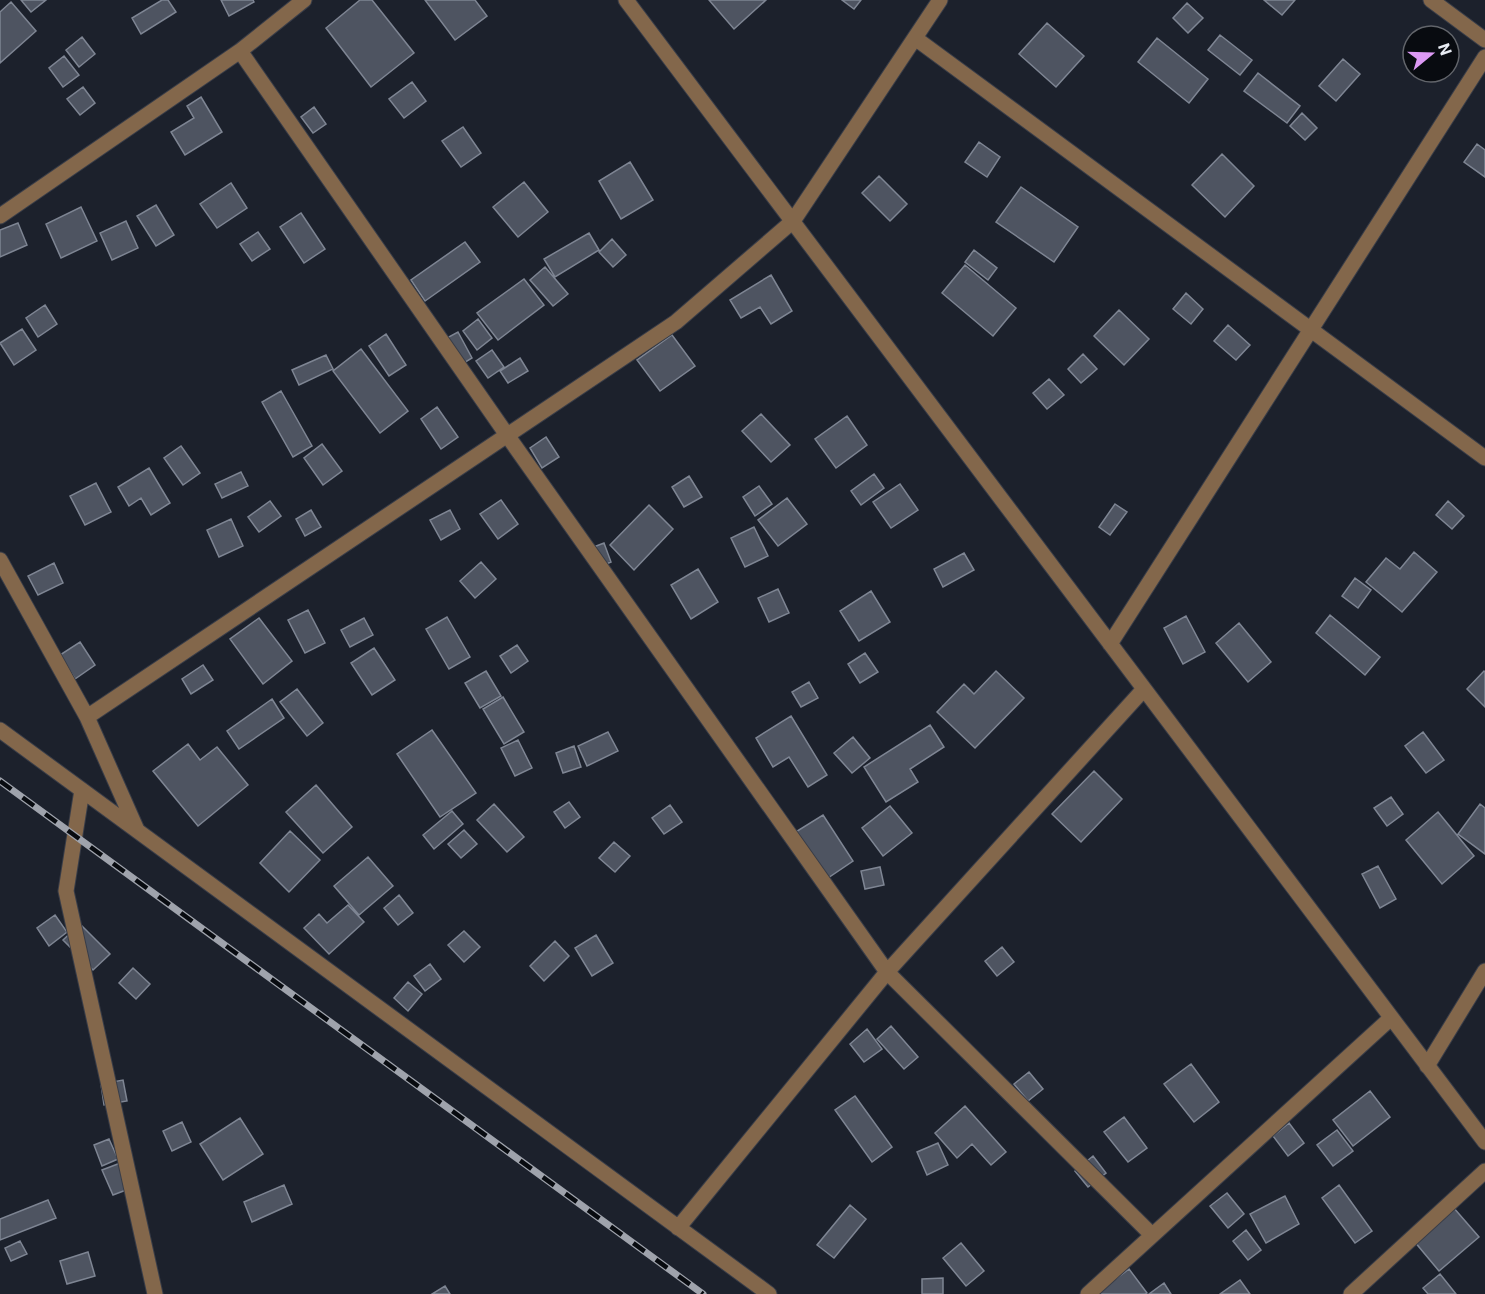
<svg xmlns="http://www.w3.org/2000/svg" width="1485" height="1294" viewBox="0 0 1485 1294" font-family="Roboto,sans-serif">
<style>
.building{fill:#4e5461;stroke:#7e8593;stroke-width:1.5}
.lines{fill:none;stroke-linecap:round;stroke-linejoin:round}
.minor-casing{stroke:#393d48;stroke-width:17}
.minor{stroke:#83674b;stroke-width:15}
.rail-casing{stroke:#9fa3ac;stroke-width:7}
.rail{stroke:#080b10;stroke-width:4.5;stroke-dasharray:14;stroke-linecap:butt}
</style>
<rect width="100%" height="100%" fill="#1c212c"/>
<path class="building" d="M21 0H46L31 12Z
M162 0H168L176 12 141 34 132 18Z
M221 0H253L254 2 229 16Z
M360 0H372L414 53 371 87 326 28Z
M425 0H475L487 16 455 40Z
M709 0H766L734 29Z
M842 0H861L854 9Z
M1264 0H1295L1282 15Z
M11 2 36 31 0 63V12Z
M1187 3 1203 18 1188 33 1173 18Z
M1047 23 1084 56 1056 87 1019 54Z
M1220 35 1252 60 1240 75 1208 50Z
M82 37 95 54 79 67 66 50Z
M1157 38 1208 79 1189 103 1138 62Z
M64 56 79 75 63 87 49 68Z
M1343 59 1360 74 1336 101 1319 86Z
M1258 73 1300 106 1287 123 1244 91Z
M412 82 426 101 404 118 389 99Z
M83 87 95 103 80 115 67 99Z
M201 97 222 132 185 155 171 132 194 118 187 106Z
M314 107 326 124 313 133 301 117Z
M1302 113 1317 128 1305 140 1290 126Z
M463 127 481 153 461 167 442 141Z
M979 142 1000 157 987 177 965 162Z
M1477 144 1485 150V177L1464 162Z
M1222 154 1254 186 1225 217 1192 185Z
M630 162 653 200 621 219 599 181Z
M879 176 907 204 890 221 862 193Z
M524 182 548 212 518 237 493 207Z
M231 183 247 208 217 228 200 204Z
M1021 187 1078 227 1054 262 996 222Z
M156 205 174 235 156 246 137 216Z
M81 207 97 241 61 258 46 224Z
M301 213 325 249 304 263 280 227Z
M126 221 138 248 112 260 100 233Z
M18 223 27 245 0 257V230Z
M258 232 270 249 252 261 240 244Z
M589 233 599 250 555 277 544 259Z
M612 239 626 255 613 267 599 252Z
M465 242 480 262 425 301 411 280Z
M974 250 997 268 988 280 965 262Z
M965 265 1016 308 993 336 942 293Z
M545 267 568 294 553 306 530 280Z
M771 275 792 311 771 324 760 307 741 318 730 300Z
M524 279 544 305 498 340 477 313Z
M1186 293 1203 309 1191 324 1173 309Z
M45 305 57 324 38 337 26 318Z
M1119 310 1149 339 1124 365 1094 336Z
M478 319 492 338 477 350 463 331Z
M1228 325 1250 345 1236 360 1214 341Z
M22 329 36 350 14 365 0 343Z
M458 332 472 358 459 366 445 339Z
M386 334 406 365 389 376 369 346Z
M672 335 695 366 660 391 637 360Z
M361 349 408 411 380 433 333 371Z
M492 350 504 367 488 378 476 361Z
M1083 354 1097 369 1081 383 1068 369Z
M326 355 333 369 299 385 292 370Z
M520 358 528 371 508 383 500 371Z
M1049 379 1064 395 1047 409 1033 393Z
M281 391 312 446 293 457 262 402Z
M437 407 458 437 441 449 421 419Z
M761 414 790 445 771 462 742 431Z
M847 416 867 445 836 468 815 439Z
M546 437 559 457 542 468 530 448Z
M322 444 342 471 323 485 304 458Z
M181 446 200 473 183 485 164 458Z
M149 468 170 503 151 515 141 498 129 506 118 487Z
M241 472 248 486 222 498 215 484Z
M874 474 884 488 861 505 851 491Z
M689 476 702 497 684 507 672 487Z
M96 483 111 512 85 525 70 496Z
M900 484 918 510 891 528 873 502Z
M759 486 772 504 755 516 743 497Z
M787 498 807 524 778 546 758 520Z
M501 500 518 524 498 539 480 514Z
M270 501 281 516 259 532 248 517Z
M1448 501 1464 516 1452 529 1436 515Z
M1115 504 1127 512 1110 535 1099 527Z
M649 505 673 529 634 570 610 545Z
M311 510 321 527 305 536 296 519Z
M450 510 460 529 441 540 430 520Z
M231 519 243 546 219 557 207 530Z
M754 527 768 556 745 567 731 538Z
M604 543 611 562 599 567 591 548Z
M1414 552 1437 572 1402 612 1366 582 1386 558 1400 569Z
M964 553 974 570 943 587 934 569Z
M481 562 496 579 475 598 460 581Z
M54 563 63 583 38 595 28 576Z
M698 569 718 602 691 619 671 585Z
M1355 578 1371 590 1358 608 1342 596Z
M778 589 789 613 769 622 758 598Z
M871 591 890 622 859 641 840 611Z
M308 610 325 643 305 653 288 620Z
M1330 615 1380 657 1365 675 1316 633Z
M1186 616 1205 652 1183 664 1164 628Z
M447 617 470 657 449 669 426 629Z
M259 618 292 661 263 684 230 639Z
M364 618 373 635 350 647 341 630Z
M1239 623 1271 662 1248 682 1216 643Z
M80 642 95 665 75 679 60 655Z
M517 645 528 661 511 673 500 656Z
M374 648 395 680 372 695 351 663Z
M865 653 878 672 860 683 848 664Z
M203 665 213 680 191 694 182 679Z
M486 671 501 696 480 708 465 683Z
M996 671 1024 698 975 748 937 712 964 684 974 694Z
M1484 671 1485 672V707L1467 689Z
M809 682 818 698 801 707 792 692Z
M297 689 323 723 307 736 280 702Z
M503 697 524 732 504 744 483 709Z
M272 699 284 718 239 749 227 731Z
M791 716 827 775 808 787 789 757 773 767 756 738Z
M930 725 944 747 910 769 918 782 886 802 864 767Z
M432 730 476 793 440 817 397 754Z
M608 732 618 751 587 766 578 746Z
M1423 732 1444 760 1426 773 1405 746Z
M853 737 870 758 852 773 834 753Z
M518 740 532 768 515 776 501 748Z
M188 744 200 760 217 747 248 785 198 826 153 771Z
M574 746 581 767 563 773 556 753Z
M1094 771 1122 799 1081 842 1052 814Z
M316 785 352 827 323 853 286 812Z
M1391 797 1403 814 1387 826 1374 808Z
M569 802 580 817 565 828 554 812Z
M494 804 524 837 507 852 477 820Z
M1480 804 1485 808V854L1458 834Z
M670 805 682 822 664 834 652 818Z
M890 806 912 833 883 856 862 828Z
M452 811 463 824 434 849 423 835Z
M1438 812 1474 856 1442 884 1406 840Z
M823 815 853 861 825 880 794 833Z
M464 830 477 844 461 858 448 844Z
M290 831 320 860 289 892 260 863Z
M614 842 630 856 615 872 599 858Z
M368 857 393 886 359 915 334 886Z
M1378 866 1396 899 1380 908 1362 874Z
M880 867 884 885 865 889 861 871Z
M399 895 413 913 398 925 384 908Z
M348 905 364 922 329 954 304 928 319 914 327 923Z
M55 915 67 932 49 946 37 928Z
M80 924 110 954 93 970 63 940Z
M464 931 480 947 464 962 448 945Z
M596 935 613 963 592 976 575 948Z
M555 941 569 956 544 981 530 966Z
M1002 947 1014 962 997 976 985 961Z
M430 964 441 979 425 991 414 976Z
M133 968 150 984 136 999 119 983Z
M408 982 422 994 408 1011 394 998Z
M891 1026 918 1057 904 1069 877 1039Z
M867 1029 882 1049 864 1062 850 1044Z
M1191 1064 1219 1102 1194 1122 1164 1084Z
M1029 1072 1043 1089 1028 1101 1014 1084Z
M123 1080 127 1101 104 1105 101 1084Z
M1370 1091 1390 1117 1353 1146 1333 1120Z
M855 1096 892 1147 872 1162 835 1110Z
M965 1106 1006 1152 991 1165 972 1144 957 1158 935 1133Z
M1124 1117 1147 1148 1128 1162 1104 1132Z
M240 1118 263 1154 223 1180 200 1144Z
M182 1122 191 1142 172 1151 163 1131Z
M1289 1123 1304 1143 1288 1156 1273 1136Z
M1337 1130 1353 1151 1333 1166 1317 1145Z
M109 1139 118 1159 102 1166 94 1145Z
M938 1143 948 1165 927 1175 917 1152Z
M1093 1156 1106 1173 1088 1187 1075 1171Z
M123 1162 134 1187 113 1195 102 1170Z
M284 1185 292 1204 252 1222 244 1202Z
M1339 1185 1372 1231 1355 1243 1322 1198Z
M1227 1193 1244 1214 1228 1228 1210 1206Z
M1285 1196 1299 1224 1266 1243 1250 1214Z
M48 1200 56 1218 0 1240V1219Z
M850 1205 866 1219 834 1258 817 1245Z
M1453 1207 1479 1237 1439 1271 1414 1241Z
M1246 1230 1261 1250 1248 1260 1233 1241Z
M20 1241 27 1254 11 1261 5 1248Z
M961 1243 984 1271 966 1286 943 1258Z
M88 1252 95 1276 67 1284 60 1261Z
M1129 1269 1147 1293 1145 1294H1095Z
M1440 1274 1456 1294H1428L1423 1288Z
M943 1278V1294H922V1279Z
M1240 1280 1250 1294H1220Z
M1164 1283 1171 1294H1149Z
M445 1286 450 1294H432Z"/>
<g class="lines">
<defs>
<path id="minor" d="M626 0 1485 1142
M1431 0 1485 40
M915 38 1485 458
M240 51 507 435 887 972 1152 1235
M0 216 240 51 304 0
M0 560 87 717 137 830
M1110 644 1485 57
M87 717 676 322 793 221 940 0
M0 730 769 1294
M82 790 66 891 155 1294
M1427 1066 1485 971
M678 1228 887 972 1144 689
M1088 1294 1391 1018
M1351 1294 1485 1171"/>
</defs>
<use href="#minor" class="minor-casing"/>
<use href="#minor" class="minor"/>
<defs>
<path id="rail" d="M0 781 703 1294"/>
</defs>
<use href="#rail" class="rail-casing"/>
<use href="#rail" class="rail"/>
</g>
<g transform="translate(1431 54) rotate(71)"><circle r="28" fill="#080b10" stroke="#62656b" stroke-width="1.5"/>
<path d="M0-4.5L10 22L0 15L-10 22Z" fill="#dc99f4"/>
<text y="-9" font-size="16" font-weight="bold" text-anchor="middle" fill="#e8ecf4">N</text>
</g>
</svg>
